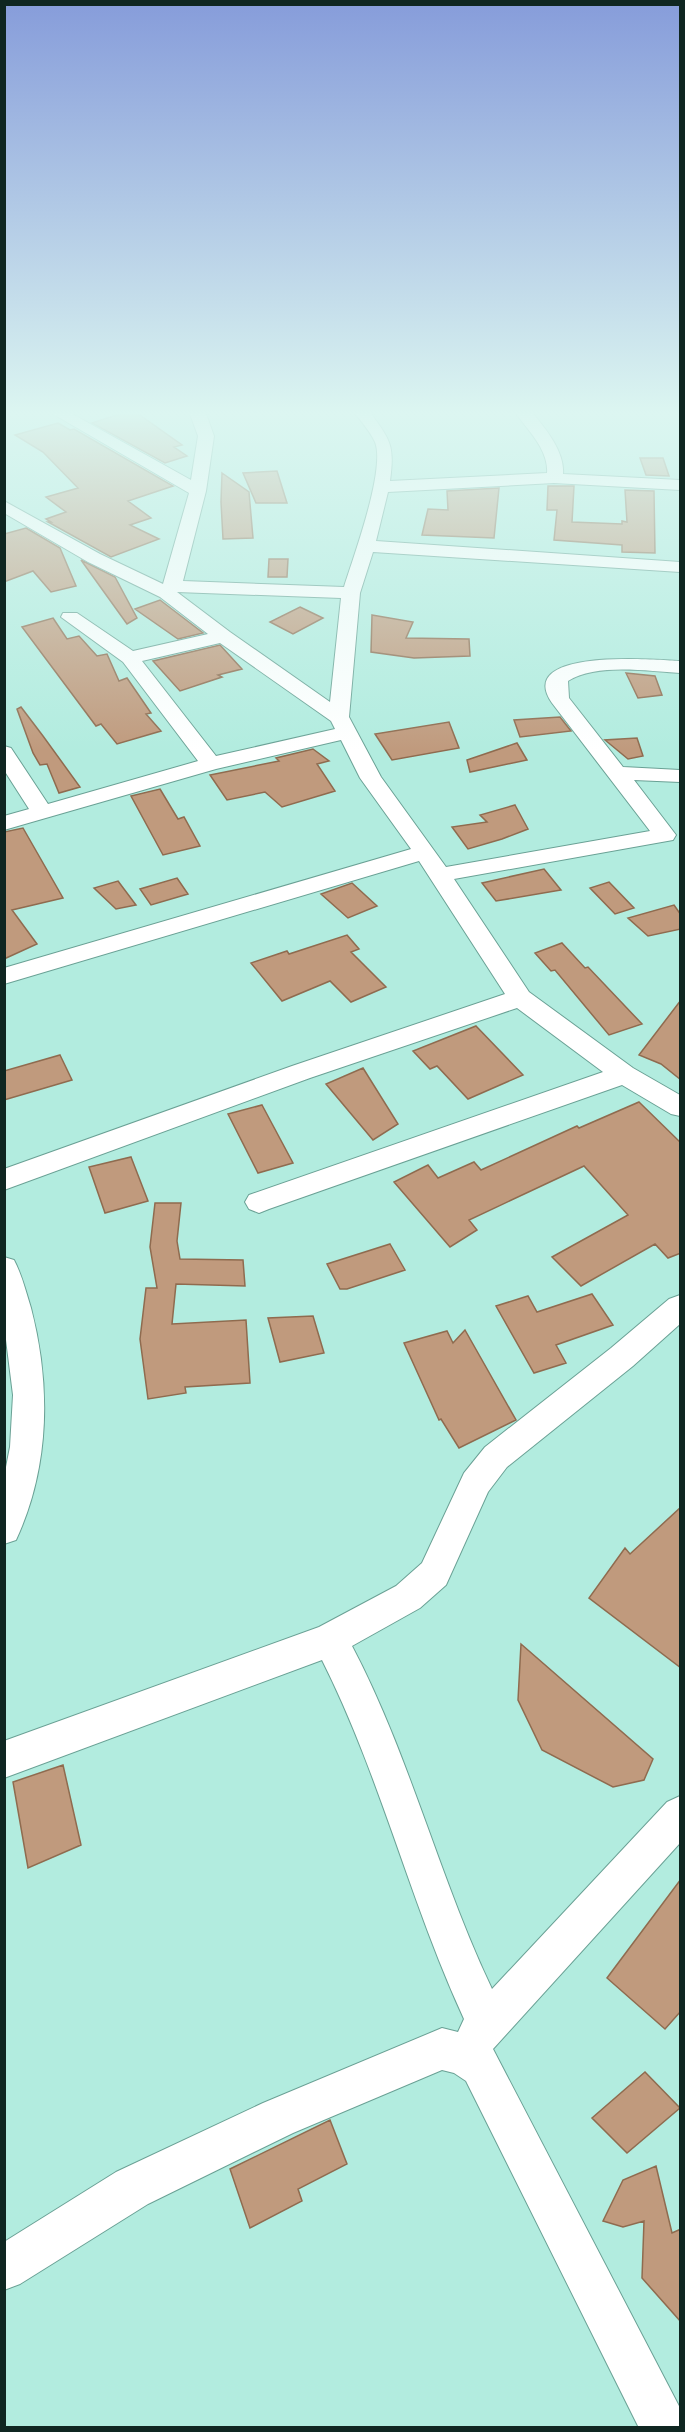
<svg xmlns="http://www.w3.org/2000/svg" width="685" height="2432" viewBox="0 0 685 2432" font-family="Commissioner,sans-serif">
<style>
.building{fill:#c09a7d;stroke:#8f6b4f;stroke-width:1.5}
.lines{fill:none;stroke-linecap:round;stroke-linejoin:round}
.minor-casing{stroke:#6aa195;stroke-width:2}
.minor{fill:#fff;fill-rule:evenodd}
</style>
<rect width="100%" height="100%" fill="#b2ecdf"/>
<path class="building" d="M129 411H134L182 445 174 447 187 456 165 463 92 423Z
M58 423 70 430 74 429 173 486 128 501 151 518 130 525 159 539 111 557 48 522H51L46 519 66 512 46 497 78 488 43 452 15 435Z
M640 458H663L669 476 646 475Z
M277 471 287 503H256L243 473Z
M222 473 249 492 253 538 223 539 221 502Z
M548 486H574L572 522 622 524V521L627 522 625 490 654 491 655 553 622 552V545L554 540 557 510H547Z
M499 488 494 538 422 535 428 509 448 510 447 491Z
M26 528 60 548 76 586 51 592 33 571 4 582V534Z
M269 559H288L287 577H268Z
M81 560 115 577 137 618 127 624Z
M160 600 203 633 178 639 135 609Z
M300 607 323 618 293 634 270 622Z
M372 615 413 622 406 638 469 639 470 656 414 658 371 652Z
M53 618 67 639 79 636 97 656 107 654 119 681 127 678 151 713 146 714 161 731 117 744 101 724 96 726 22 627Z
M220 645 242 669 218 675 222 677 180 691 153 661Z
M626 673 655 676 662 695 638 698Z
M21 707 43 736 80 787 59 793 47 764 40 765 33 753 17 709Z
M560 717 571 731 520 737 514 720Z
M449 722 459 748 392 760 375 734Z
M637 738 643 756 628 759 605 740Z
M517 743 527 760 470 772 467 760Z
M313 749 329 761 317 764 335 791 282 807 265 792 227 800 210 775 279 761 276 758Z
M160 789 178 819 184 817 200 846 163 855 131 796Z
M515 805 528 829 502 839 468 849 452 827 487 822 480 815Z
M23 828 63 898 12 910 37 944 4 959V832Z
M544 869 561 890 496 901 482 883Z
M177 878 188 894 151 905 140 889Z
M118 881 136 905 116 909 94 888Z
M609 882 634 908 615 914 590 888Z
M352 883 377 906 348 918 321 894Z
M674 905 681 915V929L648 936 628 918Z
M347 935 359 949 351 952 386 987 351 1002 330 981 282 1001 251 963 287 951 289 954Z
M562 943 585 968 588 967 642 1024 609 1035 555 970 551 971 535 953Z
M681 1000V1080L661 1064 639 1055Z
M476 1026 523 1075 468 1099 437 1066 430 1069 413 1051Z
M60 1055 72 1080 4 1100V1071Z
M363 1068 398 1124 373 1140 326 1084Z
M639 1102 681 1143V1253L668 1258 655 1244 581 1286 552 1257 628 1215 584 1166 469 1220 477 1230 450 1247 394 1182 428 1165 438 1178 474 1162 481 1170 577 1126 579 1128Z
M262 1105 293 1163 258 1173 228 1114Z
M131 1157 148 1201 105 1213 89 1167Z
M155 1203H181L177 1241 180 1259 243 1260 245 1286 176 1284 172 1324 246 1320 250 1383 185 1387 186 1393 148 1399 140 1339 146 1288H157L150 1247Z
M390 1244 405 1270 347 1289H340L327 1264Z
M592 1294 613 1325 556 1345 566 1363 534 1373 496 1306 528 1296 537 1312Z
M313 1316 324 1353 280 1362 268 1318Z
M465 1330 516 1420 459 1448 441 1419 439 1420 404 1343 447 1331 453 1343Z
M681 1507V1668L589 1598 625 1548 630 1554Z
M521 1644 653 1759 644 1780 613 1787 542 1750 518 1700Z
M63 1765 81 1845 28 1868 13 1782Z
M681 1879V2011L665 2029 607 1978Z
M645 2072 680 2108 627 2153 592 2118Z
M330 2120 347 2164 298 2189 302 2201 250 2228 230 2169Z
M656 2166 672 2233 681 2229V2322L642 2278 644 2221 623 2227 603 2221 623 2180Z"/>
<g class="lines">
<defs>
<path id="minor" d="M48 411H67L191 480 198 436 189 411H205L214 436 206 491 183 581 344 587C353 558 386 469 375 442 370 431 360 420 353 411H369C390 440 395 444 390 481L547 473C549 450 527 429 514 411H531C544 427 565 451 563 474L680 480V490L554 483 388 492 376 541 680 562V572L373 552 360 593 349 717 381 777 446 867 650 831 552 703C513 647 659 660 680 661V673C648 671 595 663 568 681L569 698 623 767 680 770V782L634 780 676 835 673 840 454 879 529 992 633 1068 680 1095V1116L671 1114 622 1085 269 1209 259 1213 249 1209 245 1202 249 1195 603 1072 517 1008 310 1078 4 1190V1169L292 1066 505 994 419 861 4 984V968L411 849 360 778 341 740 216 769 4 830V816L29 809 4 770V746L11 748 48 804 198 761 123 662 61 617 63 613H77L133 651 208 634 160 597 88 562 4 513V501L100 554 163 584 189 493ZM177 592 341 598 330 702 230 632ZM220 643 331 721 335 729 216 756 142 661Z
M4 1257 14 1260C22 1275 26 1292 31 1308 51 1385 50 1467 16 1540L4 1544V1477L10 1447 13 1395 4 1324Z
M680 1295V1324L633 1366 507 1467 488 1492 446 1585 420 1608 352 1646C410 1756 439 1878 492 1989L667 1802 680 1796V1843L493 2049 680 2408V2428H639L466 2081 454 2073 442 2070 293 2133 148 2204 20 2284 4 2290V2242L116 2172 263 2103 442 2028 458 2032 464 2019C410 1902 380 1775 322 1660L4 1778V1741L319 1627 396 1586 422 1563 464 1473 485 1447 611 1348 669 1299Z"/>
</defs>
<use href="#minor" class="minor-casing"/>
<use href="#minor" class="minor"/>
</g>
<linearGradient id="sky" x2="0" y2="1"><stop stop-color="#869cda"/><stop offset="0.55" stop-color="#dcf6f1"/><stop offset="1" stop-color="#dcf6f1" stop-opacity="0"/></linearGradient>
<rect width="685" height="751" fill="url(#sky)"/>
<rect width="685" height="2432" fill="none" stroke="#0f2621" stroke-width="12"/>
</svg>
